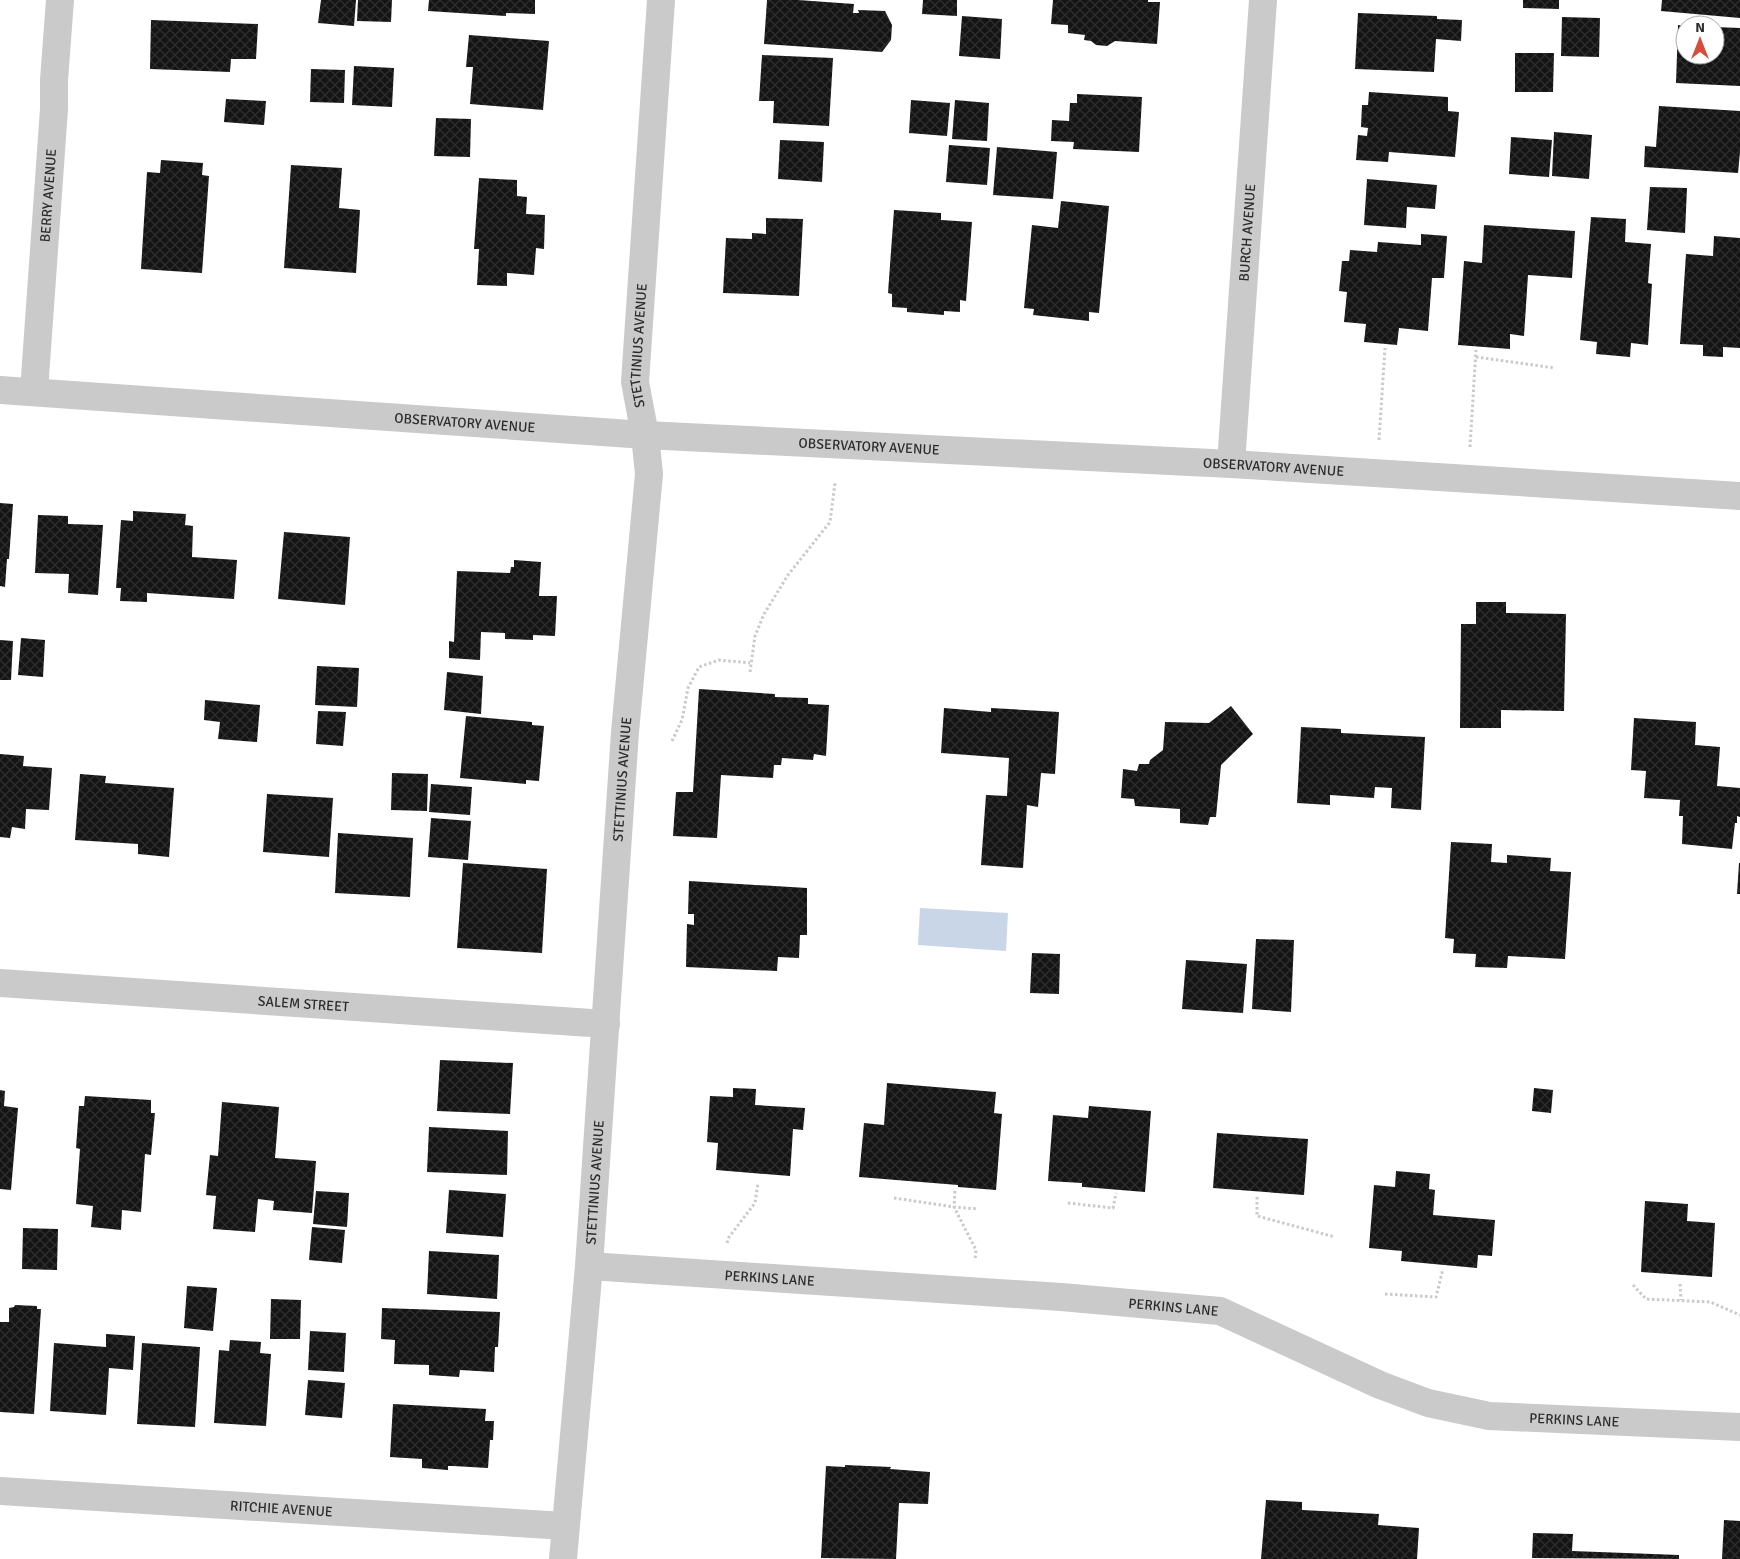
<svg xmlns="http://www.w3.org/2000/svg" width="1740" height="1559" viewBox="0 0 1740 1559" font-family="Signika,sans-serif">
<style>
.water{fill:#c9d6e8}
.building{fill:url(#building-cross-hatch)}
.lines{fill:none;stroke-linecap:round;stroke-linejoin:round}
.path{stroke:#cacaca;stroke-width:3;stroke-dasharray:2.5 2.5;stroke-linecap:butt}
.minor{stroke:#cacaca;stroke-width:28}
.tertiary{stroke:#cacaca;stroke-width:28}
.labels{text-anchor:middle;stroke-width:5;stroke-linejoin:round;paint-order:stroke}
.street-label{font-size:14px;fill:#2d2d2d;stroke:#fff}
</style>
<defs>
<pattern id="building-cross-hatch" width="8" height="8" patternUnits="userSpaceOnUse" patternTransform="scale(1.25)"><rect width="8" height="8" fill="#141414"/><path d="M0 0l8 8M0 8l8-8" fill="none" stroke="#2e2e2e"/></pattern>
</defs>
<rect width="100%" height="100%" fill="#fff"/>
<path class="water" d="M920 908 1008 913 1006 951 918 945Z"/>
<path class="building" d="M321 0H356L354 26 318 23Z
M358 0H392L391 22 357 21Z
M429 0H535V14L506 13V16L428 11Z
M767 0H798L854 4 853 13H859L858 10 885 11 892 25 891 40 882 52 764 44Z
M923 0H957V16L922 14Z
M1053 0H1148V2H1160L1157 44 1115 41 1107 46 1096 45 1091 41 1084 40 1085 35 1068 33V25L1051 24Z
M1523 0H1559V9L1523 8Z
M1662 0H1740V18L1661 11Z
M1358 13 1437 16V19L1462 20 1461 41 1436 39 1434 72 1355 69Z
M962 16 1002 19 1000 59 959 56Z
M1562 17 1600 18 1599 57 1561 56Z
M151 20 258 24 256 59H231L230 72 150 69Z
M1678 25 1685 26V55H1715V27L1740 28V86L1676 83Z
M469 35 549 41 543 110 470 104 473 67H466Z
M1515 53H1554L1553 92H1515Z
M762 55 833 58 829 126 773 123 774 101H759Z
M354 66 394 68 392 107 352 105Z
M311 69 345 70 344 103 310 102Z
M1369 92 1448 97V111L1459 112 1455 157 1389 152 1388 162 1356 160 1358 135 1367 136 1368 128 1361 127 1362 105H1368Z
M1077 94 1142 97 1139 152 1073 149 1074 142 1051 141 1052 120 1069 121 1070 103H1077Z
M226 99 266 101 264 125 224 122Z
M911 100 950 103 947 136 909 133Z
M955 100 989 103 987 141 952 139Z
M1659 106 1740 111V152L1738 173 1644 167 1645 146 1656 147Z
M436 118 471 119 470 157 434 156Z
M1554 132 1592 135 1589 179 1552 176Z
M1511 137 1552 140 1549 177 1509 174Z
M780 140 824 142 822 182 778 179Z
M949 145 990 148 987 185 946 182Z
M997 147 1057 152 1053 199 993 195Z
M161 160 203 163 202 175 209 176 202 273 141 269 147 172 160 173Z
M291 165 342 168 339 208 360 210 356 273 284 268Z
M479 178 517 180V196L527 197 526 214 545 215 544 249 536 248 534 275 507 273V286L477 285 479 249H474Z
M1367 179 1437 185 1435 209 1407 207 1406 228 1364 225Z
M1650 187 1687 188 1685 233 1647 230Z
M1061 201 1109 206 1099 313 1089 312V321L1033 315 1034 309 1024 308 1032 225 1058 228Z
M894 210 941 213V220L972 222 966 301 960 300V312L944 311V315L907 312V308L892 307V294L888 293Z
M1591 217 1626 219 1625 242 1651 244 1648 283 1652 284 1648 345 1631 343 1630 357 1596 354 1597 342 1580 340Z
M766 218 803 219 799 296 723 293 726 238 752 239V233L766 234Z
M1484 225 1575 231 1572 278 1528 275 1524 336 1510 334V349L1458 345 1464 261 1482 263Z
M1421 234 1447 236 1444 278H1432L1428 331 1399 328 1397 345 1364 342 1366 324 1344 322 1347 292 1339 291 1342 261H1349L1350 250 1377 252 1378 242 1421 245Z
M1714 236 1740 238V348L1723 347V357L1703 356V345L1680 344 1686 254 1713 256Z
M0 503 13 504 9 559H7L5 587 0 586Z
M133 511 186 514 185 525 193 526 192 557 237 560 234 599 147 593V602L120 601 121 588H116L121 520 133 521Z
M38 515 68 516V524L103 525 98 595 68 593 69 574 35 573Z
M284 532 350 537 345 605 278 599Z
M514 560 541 562 539 596H557L555 636 533 635V640L505 639V633L481 632 480 660 449 658V641L454 642 457 571 510 573 511 567H514Z
M1476 602H1506V613L1566 614 1564 711 1501 710V728H1460L1461 624H1476Z
M21 638 45 640 43 677 18 675Z
M0 640 13 641 11 680H0Z
M317 666 359 668 357 707 315 705Z
M447 672 483 676 481 714 444 710Z
M699 689 775 694V697L808 698V704L829 705 826 756 814 754 813 760 782 758 781 765H774L773 778 721 775 717 838 673 836 676 792H693Z
M205 700 260 705 257 742 218 739 220 722 204 720Z
M1231 706 1253 734 1221 765 1216 817H1210L1208 825 1180 823V809L1135 806 1134 799 1121 798 1123 769 1137 771 1139 764H1149L1150 760 1163 750 1165 722 1209 723Z
M944 708 991 712V708L1059 712 1055 774 1041 773 1038 807 1027 805 1023 868 981 865 986 795 1007 796 1009 758 941 753Z
M318 711 346 712 343 746 316 744Z
M466 716 532 722V725L544 726 539 781 526 780V784L460 778Z
M1634 718 1696 722 1695 745 1720 747 1717 786 1740 788V817L1737 816V823H1735L1732 849 1682 844 1683 816H1679L1680 800 1644 798 1646 771 1631 770Z
M1301 727 1341 729V733L1425 737 1421 810 1391 808 1392 788 1375 787 1374 798 1330 795V805L1297 803Z
M0 754 24 756 23 766 52 768 49 810 26 809 25 829 12 827 10 838 0 837Z
M392 773 428 774 427 811 391 810Z
M80 774 106 776 105 783 174 788 169 857 138 854V844L75 840Z
M431 784 472 787 470 815 429 812Z
M267 794 333 798 329 857 263 852Z
M431 818 471 821 468 860 428 857Z
M338 833 413 838 410 897 335 893Z
M1451 842 1492 844 1491 862 1507 863V855L1551 858 1550 871 1571 872 1565 959 1508 956 1507 968 1475 967 1476 954 1453 953 1454 939 1445 938Z
M463 863 547 869 542 953 457 948Z
M1739 863H1740V894H1737Z
M689 881 807 888V935H800L799 958 778 957 777 971 686 967 687 924 694 925V914H688Z
M1256 939 1294 940 1291 1012 1252 1009Z
M1032 953 1060 954 1059 994 1030 993Z
M1186 960 1247 964 1243 1013 1182 1009Z
M440 1060 513 1063 510 1114 437 1111Z
M887 1083 996 1092 994 1113 1002 1114 996 1190 958 1187V1185L859 1177 864 1123 884 1125Z
M733 1088 756 1089 755 1105 805 1108 803 1130 793 1129 790 1176 716 1170 718 1143 707 1142 710 1096 733 1097Z
M1534 1088 1553 1090 1551 1113 1532 1111Z
M0 1090 5 1091 4 1106 18 1108 11 1190 0 1189Z
M85 1096 151 1100V1113H155L151 1155 145 1154 141 1212 122 1210 121 1230 91 1227 93 1206 76 1204 80 1149 76 1148 79 1106H84Z
M222 1102 279 1107 275 1158 316 1161 312 1213 273 1210 274 1201 258 1199 255 1232 213 1229 216 1196 206 1195 210 1155 218 1156Z
M1089 1106 1151 1111 1145 1192 1084 1187H1082V1183L1048 1181 1053 1115 1088 1118Z
M429 1127 508 1131 507 1175 427 1172Z
M1217 1133 1308 1139 1304 1195 1213 1188Z
M1396 1171 1430 1174 1429 1189 1435 1190 1433 1215 1495 1220 1492 1256 1478 1255 1477 1268 1401 1261 1402 1251 1369 1248 1374 1185 1395 1187Z
M449 1190 506 1194 503 1237 446 1233Z
M316 1191 349 1193 347 1227 313 1224Z
M1645 1201 1688 1204 1687 1221 1715 1223 1712 1277 1641 1272Z
M312 1227 345 1230 342 1263 309 1260Z
M23 1228 58 1229 57 1270 22 1269Z
M429 1251 499 1255 497 1299 427 1294Z
M187 1286 217 1288 213 1331 184 1328Z
M271 1299 301 1300 300 1339H270Z
M15 1305 37 1306V1309H41L34 1414 0 1412V1322H9V1308L14 1307Z
M382 1308 500 1312 498 1347H495L494 1372 460 1370 459 1377 429 1375V1365L394 1364 395 1340 381 1339Z
M310 1331 346 1333 344 1372 308 1370Z
M106 1334 135 1336 133 1370 109 1368 106 1415 50 1411 54 1343 106 1347Z
M230 1340 261 1342 260 1353 271 1354 266 1426 214 1423 219 1350 229 1351Z
M142 1343 200 1347 195 1427 137 1424Z
M308 1380 345 1383 342 1418 305 1415Z
M393 1404 486 1409 485 1421H494L493 1440H490L488 1468 453 1466H448V1470L422 1468V1459L390 1457Z
M845 1465 891 1467 890 1469 930 1472 928 1504 899 1503 896 1559 821 1558 826 1466 845 1467Z
M1266 1500 1302 1502V1510L1379 1514 1378 1525 1419 1528 1417 1559H1261Z
M1724 1520 1740 1521V1559H1722Z
M1533 1533 1573 1534 1572 1551 1679 1555V1559L1532 1558Z"/>
<g class="lines">
<path class="path" d="M1476 357 1555 368
M1379 440 1385 348
M1470 447 1476 350
M750 672 755 636 764 614 788 575 830 522 835 483
M672 741 682 720 688 688 699 667 719 660 750 663
M955 1191 954 1207 976 1250 975 1260
M1257 1197V1216L1335 1237
M894 1198 954 1207 978 1209
M1068 1203 1113 1208 1116 1193
M727 1243 729 1237 755 1203 758 1183
M1680 1284 1681 1300
M1633 1285 1646 1299 1710 1302 1740 1315
M1385 1294 1436 1297 1443 1269"/>
<g class="minor">
<path id="s1" d="M34 391 54 109V80L60 0"/>
<path id="s2" d="M1231 464 1263 0"/>
<path id="s3" d="M0 983 606 1024"/>
<path id="s4" d="M589 1266 1061 1297 1220 1311 1380 1385 1428 1403 1489 1416 1740 1427"/>
<path id="s5" d="M0 1491 565 1526"/>
<path id="s6" d="M563 1559 589 1266 625 732 649 474 645 435 635 382 661 0"/>
</g>
<path class="tertiary" id="s7" d="M0 390 645 435 1231 464 1740 496"/>
</g>
<g class="labels">
<g class="street-label">
<text dy="5" stroke="none"><textPath href="#s1" startOffset="196">BERRY AVENUE</textPath></text>
<text dy="5" stroke="none"><textPath href="#s2" startOffset="232">BURCH AVENUE</textPath></text>
<text dy="5" stroke="none"><textPath href="#s6" startOffset="1218">STETTINIUS AVENUE</textPath></text>
<text dy="5" stroke="none"><textPath href="#s7" startOffset="466">OBSERVATORY AVENUE</textPath></text>
<text dy="5" stroke="none"><textPath href="#s7" startOffset="871">OBSERVATORY AVENUE</textPath></text>
<text dy="5" stroke="none"><textPath href="#s7" startOffset="1276">OBSERVATORY AVENUE</textPath></text>
<text dy="5" stroke="none"><textPath href="#s6" startOffset="782">STETTINIUS AVENUE</textPath></text>
<text dy="5" stroke="none"><textPath href="#s3" startOffset="304">SALEM STREET</textPath></text>
<text dy="5" stroke="none"><textPath href="#s6" startOffset="378">STETTINIUS AVENUE</textPath></text>
<text dy="5" stroke="none"><textPath href="#s4" startOffset="181">PERKINS LANE</textPath></text>
<text dy="5" stroke="none"><textPath href="#s4" startOffset="586">PERKINS LANE</textPath></text>
<text dy="5" stroke="none"><textPath href="#s4" startOffset="1008">PERKINS LANE</textPath></text>
<text dy="5" stroke="none"><textPath href="#s5" startOffset="282">RITCHIE AVENUE</textPath></text>
</g>
</g>
<g transform="translate(1700 40)"><circle r="24" fill="#ffffff" stroke="#ababab"/>
<path d="M0-4L9 19L0 12L-9 19Z" fill="#d74d3c"/>
<text y="-8" font-size="14" font-weight="bold" text-anchor="middle" fill="#2d2d2d">N</text>
</g>
</svg>
